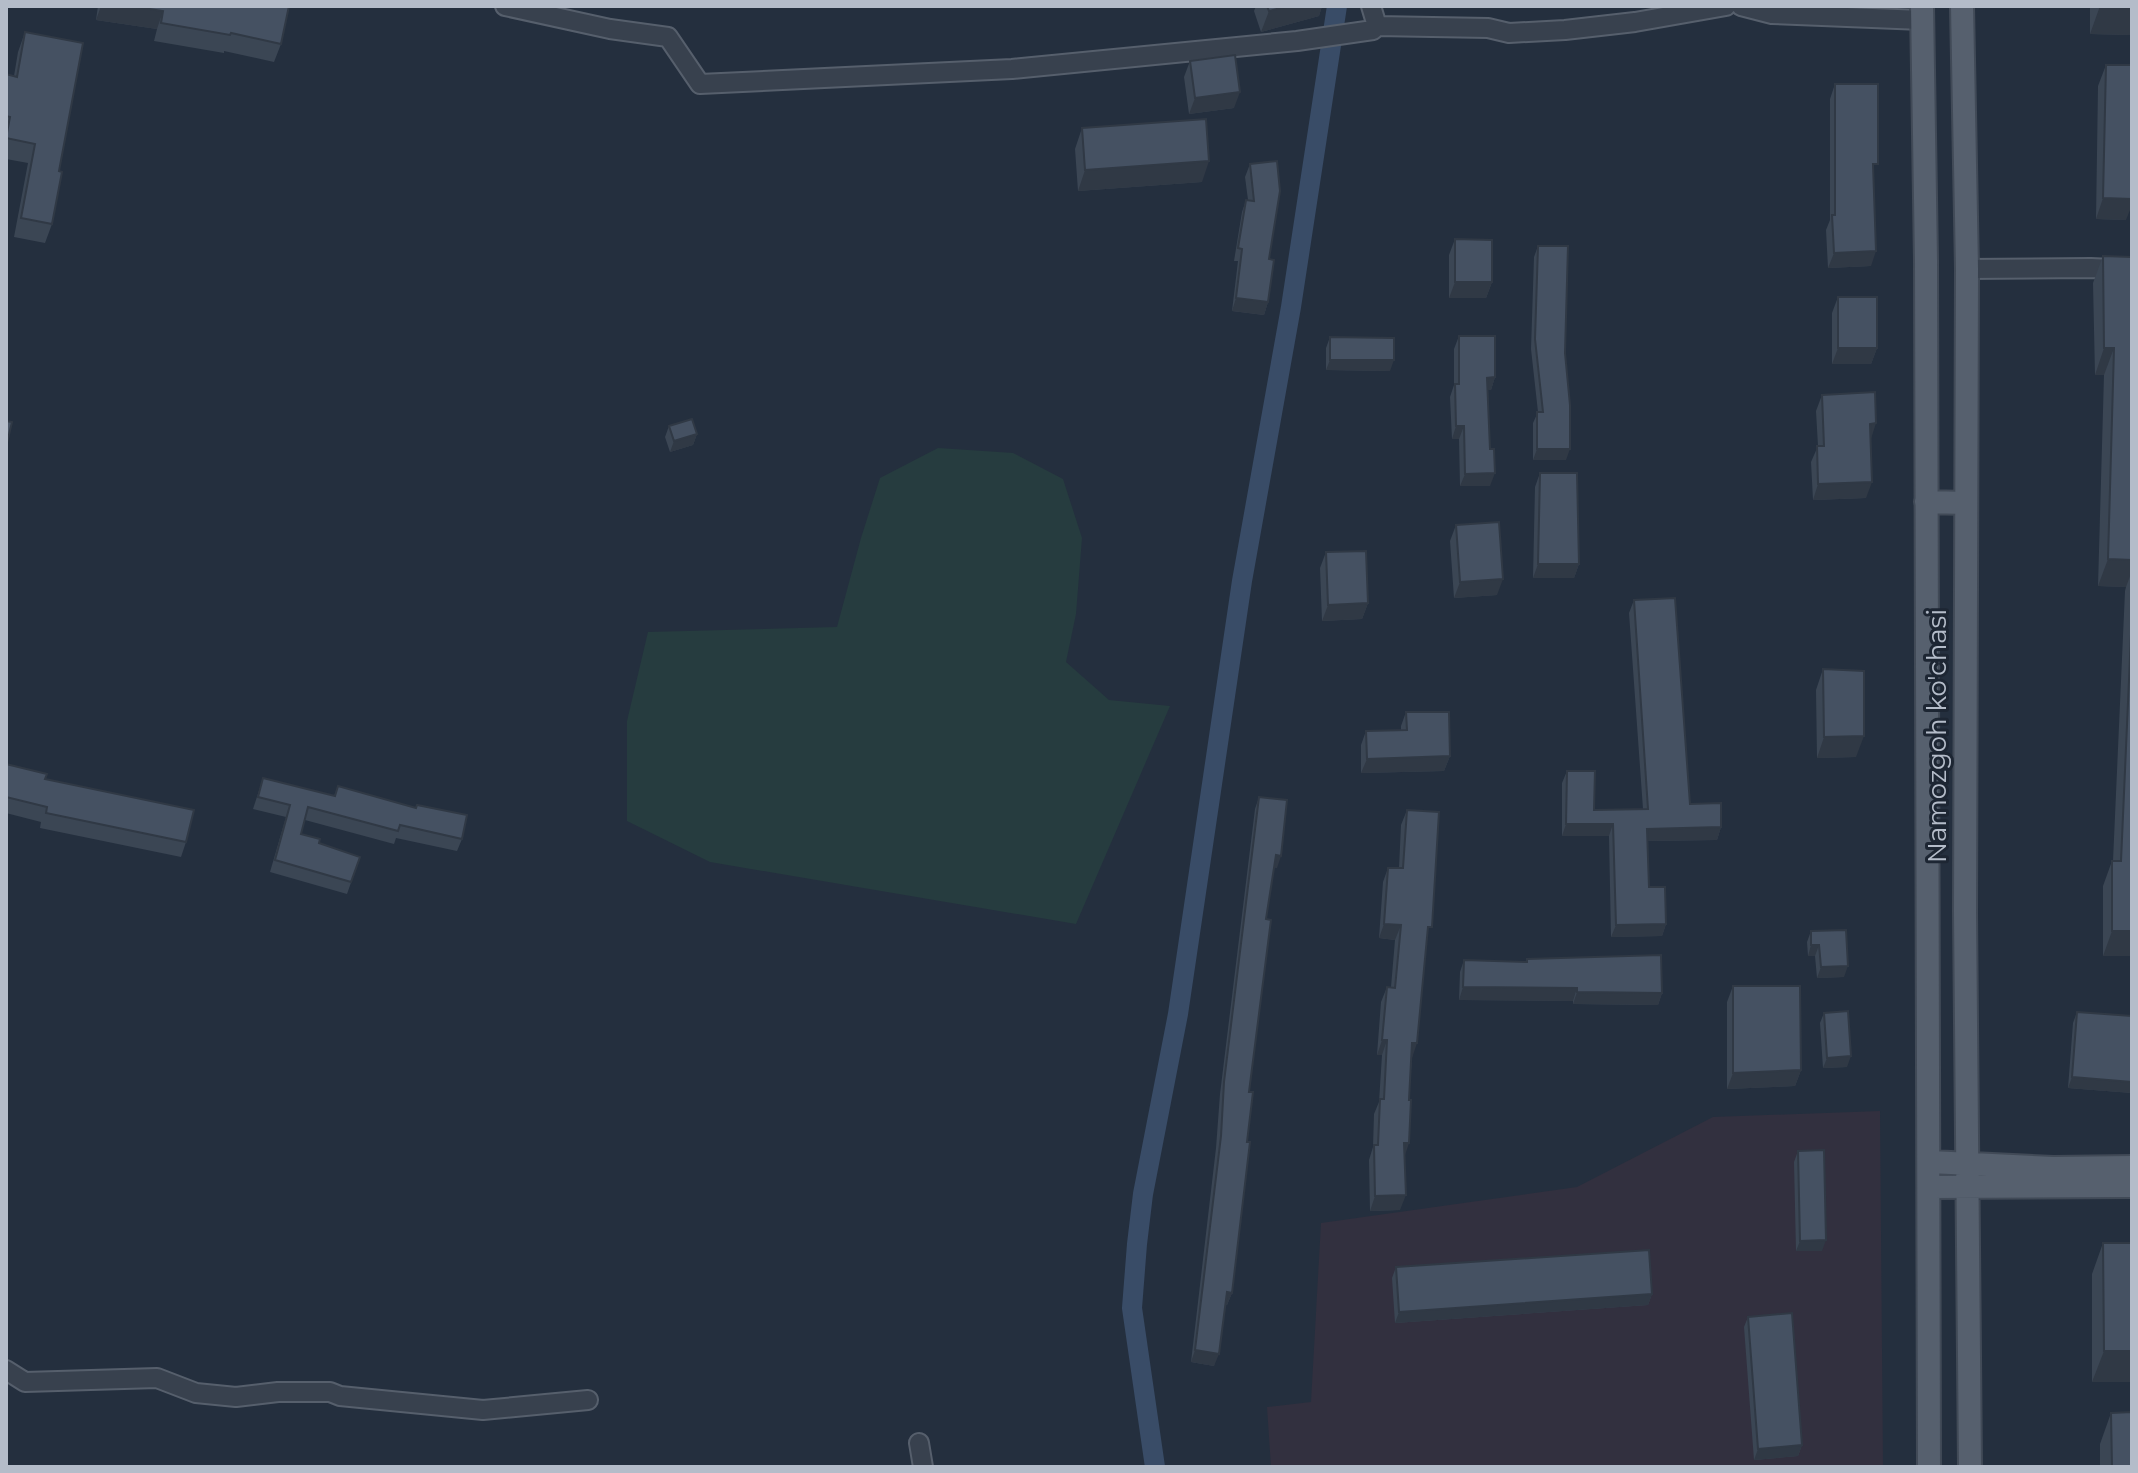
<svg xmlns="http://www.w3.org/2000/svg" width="2138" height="1473" viewBox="0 0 2138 1473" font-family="Montserrat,sans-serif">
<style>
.medical{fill:#32303f}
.green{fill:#263c3f}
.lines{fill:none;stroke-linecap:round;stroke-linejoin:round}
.canal{stroke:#394c67;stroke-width:20}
.minor-casing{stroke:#565f6c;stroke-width:22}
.major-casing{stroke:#414a57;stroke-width:26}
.minor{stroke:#38414e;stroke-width:18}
.major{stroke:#56606e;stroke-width:22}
.wall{fill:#3b4654}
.shaded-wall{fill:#303945}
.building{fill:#455162;stroke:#303945;stroke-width:2}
.labels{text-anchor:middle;stroke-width:6;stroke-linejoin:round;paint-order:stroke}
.street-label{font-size:26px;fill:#b4bcc9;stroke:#1d2633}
</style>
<rect width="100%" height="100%" fill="#242f3e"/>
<path class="medical" d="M1880 1111 1883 1467H1271L1267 1407 1311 1402 1321 1223 1577 1187 1713 1117Z"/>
<path class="green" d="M938 448 1013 453 1063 479 1082 538 1076 614 1066 662 1109 700 1170 706 1076 924 710 862 627 821V721L648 632 837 627 861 538 880 478Z"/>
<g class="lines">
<path class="canal" d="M1155 1467 1132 1308 1137 1244 1143 1194 1178 1014 1242 581 1291 307 1337 6"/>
<defs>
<path id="minor" d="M505 6 610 29 668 37 700 84 1012 69 1297 41 1373 30 1377 26 1488 28 1509 33 1565 30 1635 22 1726 6
M1371 6 1377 26
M1741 6 1772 14 1922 20
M1967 269 2091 268 2132 270
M6 1370 25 1382 157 1378 196 1393 236 1397 278 1392H330L340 1396 483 1410 588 1400
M919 1443 923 1467"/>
<path id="major" d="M1922 6 1926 261 1929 1467
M1962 6 1967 269 1965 912 1970 1467
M1926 502 1966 503
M1930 1162 2053 1168 2132 1167
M1930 1187 2132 1186"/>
</defs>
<use href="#minor" class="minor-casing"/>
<use href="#major" class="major-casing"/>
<use href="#minor" class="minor"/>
<use href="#major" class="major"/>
</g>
<path class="wall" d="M98 6H289L281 44 274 62 224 51V53L154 41 157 29 96 20Z
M1256 6H1322L1319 16 1261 32 1254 11Z
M2090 6H2132V29L2130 35 2090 34Z
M25 32 59 171 52 224 45 243 14 237 28 163 6 159V75L14 76 18 52Z
M1190 61 1234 108 1189 114 1184 77Z
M2106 65 2126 220 2096 219 2098 86Z
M1835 84 1873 176 1871 266 1828 268 1826 230 1830 220V99Z
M1082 128 1202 182 1078 191 1075 149Z
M1250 164 1269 259 1268 302 1264 315 1232 311 1238 261H1234L1242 212 1246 200H1248L1245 177Z
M1455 239 1492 282 1486 298H1449V255Z
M1538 246 1565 353 1566 460H1533V423L1538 412 1531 349 1534 257Z
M2103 256 2132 257V956H2103V886L2112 861H2113L2125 591 2126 587 2098 586 2104 375H2095L2093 283Z
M1838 297 1877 348 1871 364H1832V313Z
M1459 336 1495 377 1491 390H1488L1490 486H1460L1459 439H1452L1450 397 1454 385V349Z
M1330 337 1390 371 1326 370V348Z
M1822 395 1870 439 1866 498 1813 500 1811 462 1818 446 1816 411Z
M669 426 697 434 693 445 670 452 665 437Z
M1540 473 1579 564 1574 578H1533L1535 487Z
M1456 525 1497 595 1454 598 1450 541Z
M1326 552 1368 603 1362 619 1322 621 1320 568Z
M1634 600 1690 804 1721 827 1717 840 1647 841 1649 887 1666 924 1662 936 1611 937 1609 836H1562V783L1567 771 1594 810 1643 809 1629 613Z
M1823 669 1856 757 1817 758 1816 690Z
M1406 712 1450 756 1444 771 1361 773V745L1366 731 1401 730V726Z
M6 764 45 779 186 842 181 857 40 828 41 822 6 813Z
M263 778 334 796 338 786 462 839 457 851 396 838 394 844 305 820 301 834 319 843 360 857 347 894 270 872 286 817 253 809Z
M1259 797 1277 868 1274 867 1266 919 1249 1092 1232 1293 1227 1305 1225 1304 1214 1366 1191 1362 1216 1148 1220 1094 1255 809Z
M1407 810 1427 939 1412 1058 1400 1210 1370 1211 1369 1160 1373 1147 1374 1114 1379 1102 1382 1055H1377L1381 1002 1387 987H1391L1395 940 1379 938 1383 882 1388 868H1399L1401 825Z
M1811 931 1844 977 1817 978 1815 956H1808L1807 942Z
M1527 959 1662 993 1658 1005 1573 1004V1001L1459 1000 1460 972 1464 960 1526 962Z
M1733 986 1801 1070 1795 1086 1727 1089V1002Z
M2077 1012 2132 1016V1093L2068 1088 2073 1023Z
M1824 1013 1847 1067 1823 1068 1820 1023Z
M1798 1151 1822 1251H1796L1794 1162Z
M2103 1243 2132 1382H2092V1274Z
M1396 1267 1652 1294 1648 1305 1395 1323 1392 1278Z
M1748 1317 1802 1445 1798 1456 1754 1460 1744 1327Z
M2111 1413 2132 1467H2100V1444Z"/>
<path class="shaded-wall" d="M101 6H130L163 11 157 29 96 20Z
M1288 6H1322L1319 16 1261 32 1269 11Z
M2100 6H2132V29L2130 35 2090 34Z
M1240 92 1234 108 1189 114 1195 98Z
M1209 161 1202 182 1078 191 1085 170Z
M2103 198 2132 199V205L2126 220 2096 219Z
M1876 251 1871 266 1828 268 1834 253Z
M1455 282H1492L1486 298H1449Z
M1236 298 1268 302 1264 315 1232 311Z
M1838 348H1877L1871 364H1832Z
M2104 348H2114L2104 375H2095Z
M1330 360H1394L1390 371 1326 370Z
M1495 377 1491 390H1483L1487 378Z
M1876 423 1871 439 1870 424Z
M1456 426H1464L1459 439H1452Z
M697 434 693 445 670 452 674 441Z
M1537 449H1570L1566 460H1533Z
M1495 473 1490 486H1460L1465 474Z
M1872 482 1866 498 1813 500 1818 484Z
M2108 559 2132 560V571L2126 587 2098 586Z
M1538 564H1579L1574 578H1533Z
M1503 579 1497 595 1454 598 1460 582Z
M1368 603 1362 619 1322 621 1328 605Z
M1864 736 1856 757 1817 758 1824 737Z
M1450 756 1444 771 1361 773 1367 759Z
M1566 824H1613L1609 836H1562Z
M1721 827 1717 840 1643 841 1647 829Z
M1276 855 1281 856 1277 868 1271 867Z
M1384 924 1401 925 1395 940 1379 938Z
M1666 924 1662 936 1611 937 1616 925Z
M2112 931H2132V956H2103Z
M1811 945H1819L1815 956H1808Z
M1848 966 1844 977 1817 978 1821 967Z
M1463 987 1577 988 1573 1001 1459 1000Z
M1577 992 1662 993 1658 1005 1573 1004Z
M1382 1040H1387L1382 1055H1377Z
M1412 1043H1417L1412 1058Z
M1851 1056 1847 1067 1823 1068 1827 1058Z
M1801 1070 1795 1086 1727 1089 1733 1073Z
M2072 1077 2132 1082V1093L2068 1088Z
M1404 1143H1409L1404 1158Z
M1406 1195 1400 1210 1370 1211 1375 1196Z
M1826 1240 1822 1251H1796L1800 1241Z
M1227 1292 1232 1293 1227 1305 1223 1304Z
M1652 1294 1648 1305 1395 1323 1399 1312Z
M1195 1350 1219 1354 1214 1366 1191 1362Z
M2104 1351H2132V1382H2092Z
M1802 1445 1798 1456 1754 1460 1758 1449Z"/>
<path class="building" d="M130 6H289L281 44 231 33 230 35 161 23 163 11Z
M1267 6H1288L1269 11Z
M25 32 83 43 59 171 62 172 52 224 21 218 35 144 6 138 10 117 6 116V74L17 77Z
M1235 55 1240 92 1195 98 1190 61Z
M2106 65H2132V199L2103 198Z
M1835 84H1878V164H1873L1876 251 1834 253 1832 215H1835Z
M1206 119 1209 161 1085 170 1082 128Z
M1277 161 1280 191 1269 259 1274 260 1268 302 1236 298 1242 249 1238 248 1246 200 1254 201 1250 164Z
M1455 239 1492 240V282H1455Z
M1538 246H1568L1565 353 1570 405V449H1537V412H1543L1535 339Z
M2103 256 2132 257V560L2108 559 2114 348H2104Z
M1838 297H1877V348H1838Z
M1459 336H1495V377L1487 378 1490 449H1494L1495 473 1465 474 1464 426H1456L1455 384H1459Z
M1330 337 1394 338V360H1330Z
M1875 392 1876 423 1870 424 1872 482 1818 484 1817 446H1824L1822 395Z
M692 419 697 434 674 441 669 426Z
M6 421 12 422 6 447Z
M1540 473H1577L1579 564H1538Z
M1499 522 1503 579 1460 582 1456 525Z
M1366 551 1368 603 1328 605 1326 552Z
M1675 598 1690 804 1721 803V827L1647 829 1649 887H1665L1666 924 1616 925 1613 824H1566L1567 771H1595L1594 810 1648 809 1634 600Z
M2132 612V931H2112V861H2121Z
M1823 669 1864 671V736L1824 737Z
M1406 712H1449L1450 756 1367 759 1366 731 1407 730Z
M6 764 47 774 45 779 194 810 186 842 46 813 47 807 6 797Z
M263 778 335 796 338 786 416 808 417 805 467 815 462 839 400 825 398 831 308 807 301 834 320 839 319 843 360 857 351 882 275 860 290 805 258 797Z
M1259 797 1287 800 1281 856 1276 855 1266 919 1271 920 1249 1092H1253L1247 1142H1250L1232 1293 1227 1292 1219 1354 1195 1350 1221 1136 1224 1082Z
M1407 810 1439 812 1432 927H1428L1417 1043H1412L1409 1100H1411L1409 1143H1404L1406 1195 1375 1196 1374 1145H1378L1380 1099H1384L1387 1040H1382L1387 987 1395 988 1401 925 1384 924 1388 868H1403Z
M1846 930 1848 966 1821 967 1819 945H1811V931Z
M1661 955 1662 993 1577 992V988L1463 987 1464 960 1527 962V959Z
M1733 986H1800L1801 1070 1733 1073Z
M1848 1011 1851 1056 1827 1058 1824 1013Z
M2077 1012 2132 1016V1082L2072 1077Z
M1824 1150 1826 1240 1800 1241 1798 1151Z
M2103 1243H2132V1351H2104Z
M1649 1250 1652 1294 1399 1312 1396 1267Z
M1792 1313 1802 1445 1758 1449 1748 1317Z
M2132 1412V1467H2112L2111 1413Z"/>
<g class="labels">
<g class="street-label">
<text transform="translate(1937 736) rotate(-90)" y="9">Namozgoh ko'chasi</text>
</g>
</g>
<rect width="2138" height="1473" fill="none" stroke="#b4bcc9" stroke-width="16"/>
</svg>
